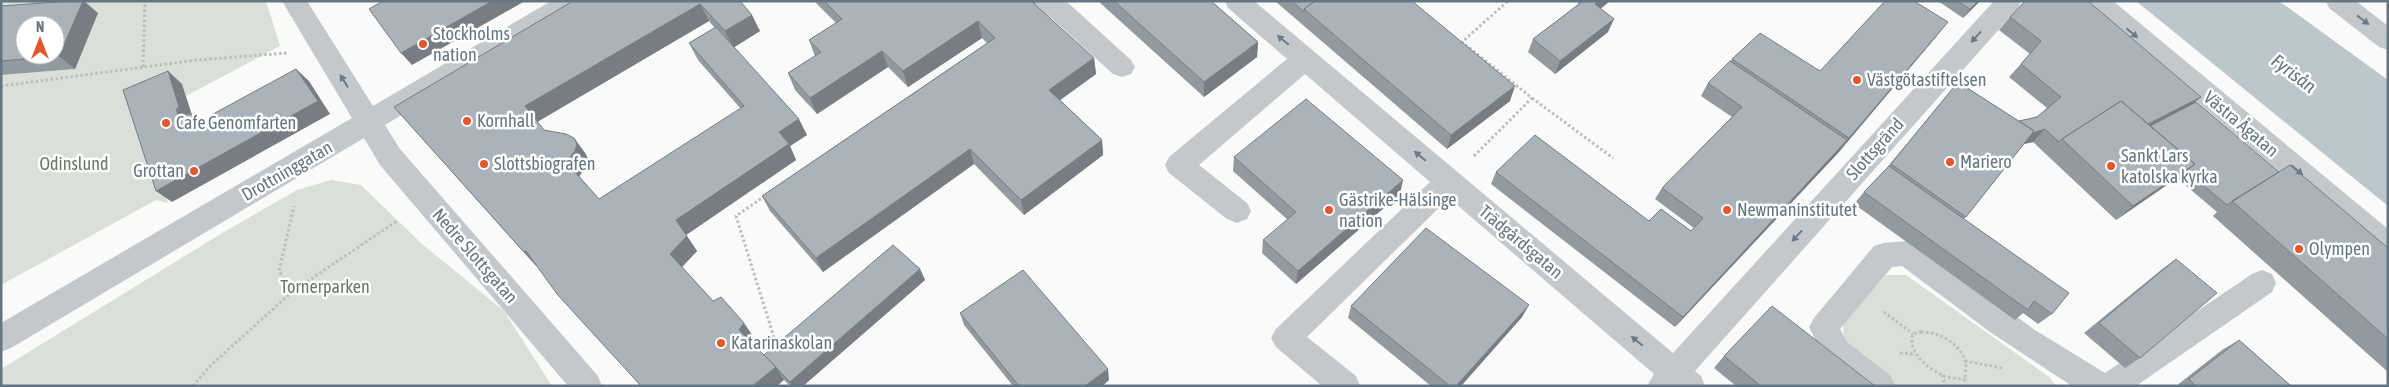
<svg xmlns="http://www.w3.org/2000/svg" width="2389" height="387" viewBox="0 0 2389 387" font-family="'Asap Condensed',sans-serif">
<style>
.green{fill:#dadfd7}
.water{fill:#bbc7cb}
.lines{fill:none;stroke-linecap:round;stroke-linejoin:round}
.path{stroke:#bbbfc2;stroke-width:3;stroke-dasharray:2.5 2.5;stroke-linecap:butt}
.minor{fill:#c3c8cc;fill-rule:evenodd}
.wall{fill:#929a9f;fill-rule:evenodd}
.shaded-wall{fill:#777d82}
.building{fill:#aab3b9;stroke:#777d82;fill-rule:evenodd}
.oneway{fill:#6a7a87}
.poi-dot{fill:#e4572e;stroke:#fff;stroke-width:2}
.labels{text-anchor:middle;stroke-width:5;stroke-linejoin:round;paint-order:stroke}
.poi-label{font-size:18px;fill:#657683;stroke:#fff;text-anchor:start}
.street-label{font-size:18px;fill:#657683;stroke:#fff}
.park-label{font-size:18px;fill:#687a64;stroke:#fff}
.water-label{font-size:19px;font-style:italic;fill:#60757c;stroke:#fff}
</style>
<rect width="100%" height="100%" fill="#fafaf8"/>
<path class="green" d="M1 1H266L280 46 186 96 182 84 138 102 168 203 156 200 1 285V75L74 69 98 14 9 20 1 35Z
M331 180 361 185 422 244 504 311 552 386H1V369L224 232 297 190Z
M1886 275H1906L2049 377 2056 386H1893L1844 341 1843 323Z"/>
<path class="water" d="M2136 1H2279L2388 80V206Z"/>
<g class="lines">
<path class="path" d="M32 4 54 1
M143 67 145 1
M1 86 197 60 287 53
M1532 98 1613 158
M1474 156 1532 98 1462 42 1508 1
M765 196 736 216 777 347
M293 291 279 271 294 206
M1884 312 1913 334
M1921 332C1939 332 1958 342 1965 360 1967 366 1965 374 1965 380 1958 378 1948 378 1942 375 1926 367 1907 352 1913 334Z
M1900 353 1914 354
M1965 361 2002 368
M1942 375 1946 386
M193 386 210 366 293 291 397 221"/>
<path class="minor" d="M282 1H307L373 106 551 1H584L581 8 385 125 400 149 598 376 602 386H568L380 165 364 138 11 348 1 352V323L352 118Z
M1030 1H1066L1131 60 1135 67 1131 74 1122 77 1113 74 1048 15C1033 25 1017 42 999 36L995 29 999 22Z
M1225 1H1254L1673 353 1994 1H2021L2018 8 1695 371 1701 376 1705 386H1647L1654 374 1449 198 1307 337 1356 376 1360 386H1322L1276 347 1271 338 1276 329 1430 182 1305 74 1199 165 1247 203 1251 211 1247 219 1237 223 1227 219 1169 173 1165 165 1169 157 1287 59 1228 8Z
M2083 1H2113L2388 229V258L2378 255 2086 8Z
M2326 1H2356L2388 26V50L2379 47 2329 8Z
M1907 241 1917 244 2035 330 2105 373 2252 274 2262 270 2272 274 2276 283 2272 292 2136 386H2072L1990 332 1902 266 1892 267 1840 329 1847 342 1891 376 1895 386H1857L1827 362 1809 327 1814 318 1874 246 1884 243Z"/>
</g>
<path class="wall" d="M573 1H740L760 31 734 47 807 135 790 146 796 160 686 235 697 251 682 267 713 301 753 336 749 341 764 355 920 269 925 280 803 386H790L784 380 535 265 394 107ZM709 21 715 28 689 43 698 60 741 109 599 199 579 176 586 167 588 159 585 153 574 138 544 130 537 122Z
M814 1H1038L1034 4 1094 58 1096 74 1060 100 1102 140 1103 155 1024 215 974 164 823 272 770 211 762 196 987 43 982 38 908 87 888 67 817 114 795 90 788 73 815 56 809 40 836 23Z
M1098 1H1211L1258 42 1257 57 1204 97Z
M1275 1H1412L1510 101 1447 149Z
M1576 1H1610L1600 9 1608 32 1555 74 1528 52 1533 39 1579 4Z
M1938 1H1980L1963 18Z
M1 6 98 13 75 69 1 75Z
M2010 17 2196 102 2279 172 2388 248V372L2213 216 2217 212 2177 178 2116 220 2033 142 2024 144 1964 219 2052 314 2038 324 2023 313 2015 320 1854 204 1864 192 1885 170 1958 82 2019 121 2037 117 2047 108 2009 77 2030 54 1999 30Z
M1948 22 1838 153 1675 327 1491 184 1496 172 1649 221 1691 231 1694 228 1655 199 1662 188 1732 117 1701 96 1708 83 1732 59 1820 71Z
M1234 157 1400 194 1296 284 1262 253 1263 240 1288 220 1233 171Z
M2176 259 2140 358 2125 368 2084 333 2161 270Z
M1351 306 1522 317 1461 386H1431L1348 318Z
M960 313 1109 380 1102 386H1013L964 325Z
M2239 340 2291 386H2176L2222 350Z
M1724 356 1875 386H1736L1714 368Z"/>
<path class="shaded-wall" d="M83 1H84L98 13 75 69 59 56Z
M492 1H525L412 65 401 53Z
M1599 1H1610L1589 18 1595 4Z
M1978 1H1980L1963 18 1970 9Z
M700 4 709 21 537 122 525 106Z
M752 15 760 31 733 48 725 31Z
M1614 19 1608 32 1555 74 1560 61Z
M978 21 982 38 908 87 903 71Z
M1948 22 1936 37 1838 153 1849 138Z
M1258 42 1257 57 1204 97V82Z
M882 51 888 67 817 114 810 98Z
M1094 58 1096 74 1052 106 1049 90Z
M296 69 309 81 330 114 172 202 156 191Z
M168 71 182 84 192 115 206 126 211 140 178 115Z
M1515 86 1510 101 1447 149 1451 135Z
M2201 97 2187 109 2141 133 2144 127Z
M799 119 807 135 790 146 796 160 686 235 676 220 779 132Z
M2045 129 2033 142 2020 145 2032 133Z
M574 138 585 153 588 159 586 167 578 178 566 162Z
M1102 140 1103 155 1024 215 1021 200Z
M1847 140 1838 153 1675 327 1683 317Z
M970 149 974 164 823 272 816 258Z
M2195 164 2177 178 2116 220 2133 206Z
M1403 180 1400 194 1296 284 1298 271Z
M687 236 697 251 681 268 670 254Z
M526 251 537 266 524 252Z
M920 269 925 280 803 386H792L790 382Z
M1529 305 1522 317 1461 386H1456Z
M744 323 753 336 748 343 739 330Z
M776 367 784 380 777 386H752Z
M1108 369 1109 380 1102 386H1085Z"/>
<path class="building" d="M70 1H83L59 56 1 61V6ZM25 25H55V55H25Z
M383 1H492L401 53 369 9Z
M573 1H740L752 15 725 31 700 4 525 106 544 130 566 134 574 138 577 144 575 151 566 162 599 199 744 106 689 43 716 27 799 119 779 132 789 144 676 220 687 236 670 254 713 301 721 297 744 323 739 330 776 367 752 386H641L557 294 526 251 524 252 394 107Z
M824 1H1031L1094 58 1049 90 1102 140 1021 200 970 149 816 258 762 196 995 38 978 21 903 71 882 51 810 98 788 73 821 52 809 40 842 19Z
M1114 1H1211L1258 42 1204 82Z
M1292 1H1315L1304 9V12Z
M1315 1H1412L1515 86 1451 135 1304 9Z
M1583 1H1599L1595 4 1614 19 1560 61 1533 39Z
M1885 1H1914L1948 22 1849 138 1732 59 1760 33 1820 71Z
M1957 1H1978L1970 9Z
M2025 1H2088L2201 97 2148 124 2121 101 2062 139 2059 142 2045 129 2033 133 2034 131 2019 121 2037 117 2061 97 2021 64 2041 41 2010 17Z
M1730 61 1847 140 1683 317 1496 172 1535 135 1649 221 1661 209 1691 231 1703 218 1662 188 1742 107 1708 83Z
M296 69 318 101 156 191 123 90 168 71 179 107 176 109 178 115 191 114 197 128 214 117 213 114Z
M1958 82 2034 131 1966 217 1891 164Z
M1306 99 1403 180 1298 271 1263 240 1296 212 1234 157Z
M2121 101 2195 164 2133 206 2062 139Z
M2196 102 2279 172 2227 205 2186 171 2195 164 2150 126Z
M2290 165 2388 248V339L2232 201Z
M1889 166 2069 293 2052 314 2034 301 2028 310 1864 192Z
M1426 228 1529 305 1456 386H1450L1351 306Z
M893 245 920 269 790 382 764 355Z
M2176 259 2217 293 2140 358 2099 323Z
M1023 270 1108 369 1085 386H1019L960 313Z
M1772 306 1875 386H1761L1724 356Z
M2239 340 2291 386H2196L2189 379Z"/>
<defs><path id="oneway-solid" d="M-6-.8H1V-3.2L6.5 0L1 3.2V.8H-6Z" transform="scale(1.25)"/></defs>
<g class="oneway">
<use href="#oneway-solid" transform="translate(2363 20) rotate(37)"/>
<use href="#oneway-solid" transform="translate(2132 33) rotate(40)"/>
<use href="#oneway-solid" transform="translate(1976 37) rotate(132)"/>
<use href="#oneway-solid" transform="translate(1283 40) rotate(-140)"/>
<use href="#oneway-solid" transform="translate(344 81) rotate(-122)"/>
<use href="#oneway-solid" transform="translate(1420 156) rotate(-140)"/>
<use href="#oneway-solid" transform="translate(2297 170) rotate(40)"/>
<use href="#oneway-solid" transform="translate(1797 236) rotate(132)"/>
<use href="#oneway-solid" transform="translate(1637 341) rotate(-140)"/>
</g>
<g class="poi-dot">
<circle cx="423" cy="44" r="5"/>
<circle cx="1857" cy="80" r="5"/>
<circle cx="467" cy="121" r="5"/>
<circle cx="166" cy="123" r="5"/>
<circle cx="1950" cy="162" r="5"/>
<circle cx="484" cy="164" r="5"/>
<circle cx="2111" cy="166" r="5"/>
<circle cx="194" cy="171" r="5"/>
<circle cx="1329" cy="210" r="5"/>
<circle cx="1727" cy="210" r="5"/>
<circle cx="2299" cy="249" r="5"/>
<circle cx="721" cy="343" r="5"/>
</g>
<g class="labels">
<g class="poi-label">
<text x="433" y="40">Stockholms<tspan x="433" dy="21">nation</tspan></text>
<text x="1867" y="86">Västgötastiftelsen</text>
<text x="477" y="127">Kornhall</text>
<text x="176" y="129">Cafe Genomfarten</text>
<text x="2121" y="162">Sankt Lars<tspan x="2121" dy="21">katolska kyrka</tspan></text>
<text x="1960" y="168">Mariero</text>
<text x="494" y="170">Slottsbiografen</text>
<text x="184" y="177" text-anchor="end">Grottan</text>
<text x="1339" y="206">Gästrike-Hälsinge<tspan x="1339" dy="21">nation</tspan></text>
<text x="1737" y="216">Newmaninstitutet</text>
<text x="2309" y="255">Olympen</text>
<text x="731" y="349">Katarinaskolan</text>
</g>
<g class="street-label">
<text transform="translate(2241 124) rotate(40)" y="6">Västra Ågatan</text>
<text transform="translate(1875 149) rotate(-48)" y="6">Slottsgränd</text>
<text transform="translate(287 171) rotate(-30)" y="6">Drottninggatan</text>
<text transform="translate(1521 242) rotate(40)" y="6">Trädgårdsgatan</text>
<text transform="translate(475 256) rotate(49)" y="6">Nedre Slottsgatan</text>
</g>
<g class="park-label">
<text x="74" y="170">Odinslund</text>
<text x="325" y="293">Tornerparken</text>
</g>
<g class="water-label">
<text transform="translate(2294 73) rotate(37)" y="7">Fyrisån</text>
</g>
</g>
<rect width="2389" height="387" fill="none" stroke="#657683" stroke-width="5"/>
<g transform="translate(40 40)"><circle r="24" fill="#ffffff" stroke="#c1c8cd"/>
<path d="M0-4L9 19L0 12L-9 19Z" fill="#e4572e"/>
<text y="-8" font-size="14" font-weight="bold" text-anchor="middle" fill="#657683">N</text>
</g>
</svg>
